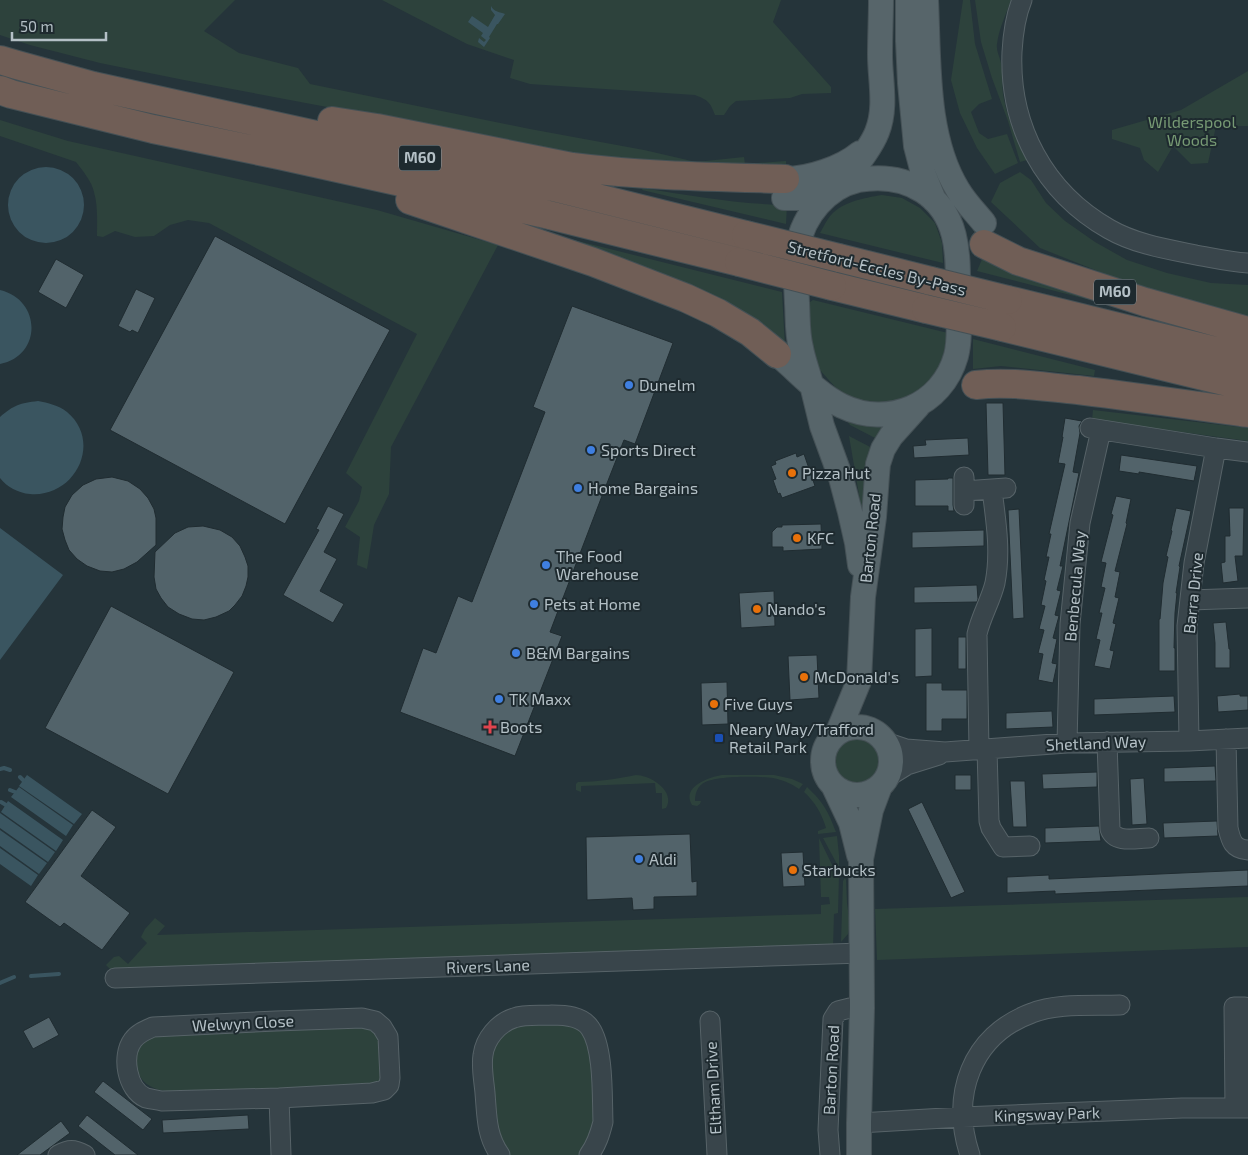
<svg xmlns="http://www.w3.org/2000/svg" width="1248" height="1155" viewBox="0 0 1248 1155" font-family="'Exo 2',sans-serif">
<style>
.green{fill:#2d423c}
.water{fill:#3a5560}
.lines{fill:none;stroke-linecap:round;stroke-linejoin:round}
.stream{stroke:#3a5560;stroke-width:4}
.building{fill:#52636a;stroke:#202c31}
.minor-casing{stroke:#576368;stroke-width:21}
.major-casing{stroke:#455156;stroke-width:26}
.highway-casing{stroke:#445055;stroke-width:30}
.minor{stroke:#39454b;stroke-width:19}
.major{stroke:#57656a;stroke-width:24}
.highway{stroke:#705e56;stroke-width:28}
.highway-bridge-casing{stroke:#445055;stroke-width:30;stroke-linecap:butt}
.highway-bridge{stroke:#705e56;stroke-width:28}
.shop-dot{fill:#3f7fe0;stroke:#1e2a2f;stroke-width:2}
.food-dot{fill:#e8710a;stroke:#1e2a2f;stroke-width:2}
.health-dot{fill:#e0444e;stroke:#1e2a2f;stroke-width:2}
.transit-dot{fill:#1a4fb4;stroke:#1e2a2f;stroke-width:2}
.labels{text-anchor:middle;stroke-width:4;stroke-linejoin:round;paint-order:stroke}
.shield{fill:#1e2a2f;stroke:#879399;stroke-width:1}
.shield-label{font-size:15px;font-weight:bold;fill:#b4c0c6}
.park-label{font-size:16px;fill:#779a74;stroke:#1e2a2f}
.street-label{font-size:16px;fill:#b4c0c6;stroke:#1e2a2f}
.poi-label{font-size:16px;fill:#b4c0c6;stroke:#1e2a2f;text-anchor:start}
</style>
<rect width="100%" height="100%" fill="#25343a"/>
<path class="green" d="M0 0H235L204 31 239 53 298 68 310 84 530 129 644 150 696 162 744 157 745 164 786 161V170L599 160 475 133 343 110 184 80 100 63 30 45 0 35Z
M382 0H781L773 22 831 87V93L802 94 790 98 736 101 730 106 724 115H715C710 102 708 100 695 95L530 84 510 78 514 60 467 44Z
M963 0H970L975 44 992 99 979 104 971 112 979 133 988 139 1007 134 1018 163 995 174 977 148 960 113 951 80Z
M975 0H1011C1006 15 999 28 997 44 996 51 1000 57 1001 63 1003 73 1002 84 1003 94 1007 118 1016 139 1027 160L1020 162 1008 121 992 78 981 42Z
M1248 71V126H1216L1208 163 1191 164 1173 146 1158 172 1144 160 1140 148 1112 139V130L1181 110Z
M0 120 68 141 377 210 498 245 391 447 389 494 374 525 367 569 357 565 360 537 345 527 359 501 362 487 346 473 417 334 209 223 188 220 170 225 154 236 135 237 115 231 103 237 97 236C97 221 98 206 94 192 92 182 83 171 76 162L0 136Z
M1020 172 1031 180 1046 203 1065 221 1095 242 1127 260 1167 273 1211 283 1248 285V321L1170 300 1040 248 991 202 1000 183Z
M643 188C691 196 738 204 787 205L786 224 642 190Z
M882 195 902 198 920 208 935 223 942 243 943 263 820 233C823 228 825 223 828 219 839 202 864 198 882 195Z
M566 238 782 292 785 347 564 242Z
M983 257 1133 311 977 271Z
M813 300 948 333 947 347 943 362 929 383 907 399 882 404 857 400 846 395 836 388 819 369 813 357 809 324 810 302Z
M973 339 1095 370 1094 376 1001 366 973 369Z
M1093 410 1248 428V441L1092 420Z
M846 420 890 424 877 439 850 425Z
M849 436 876 450 863 518Z
M834 762a23 23 0 1 1 46 0a23 23 0 1 1-46 0Z
M636 775C650 775 676 791 666 808L662 809V793H656L655 783 581 786V792L576 790V784L578 782C597 782 616 779 636 775Z
M722 775H774L792 779 803 784 799 789C791 783 782 780 773 778 760 776 712 775 702 784 697 788 695 794 695 801H701L700 804 697 806 692 805C681 787 709 777 722 775Z
M807 787C824 803 828 811 836 832L818 834V831L826 828C822 814 815 802 804 792Z
M837 836 839 855V866H838L823 838Z
M819 838 837 875H839L838 913 834 914 833 948 111 970 106 965 114 957 119 956 128 964 147 943 141 937 145 929 155 918 165 926 157 935 821 914V905L830 904 829 897H821Z
M845 878 846 880 847 903 850 925 848 934 841 942 843 881Z
M1248 897V947L877 960 875 909Z
M565 1022 584 1030 591 1047 595 1121 581 1155H510L502 1145 497 1134 489 1056 493 1047 506 1031 516 1025Z
M373 1026 382 1038 381 1080 376 1084 368 1086 174 1092C167 1091 160 1091 154 1088 140 1083 132 1066 137 1052 139 1045 144 1040 148 1035Z"/>
<path class="water" d="M491 6C494 12 500 12 505 14L498 24H497L489 37 490 38 484 47 478 42 479 38 484 42 486 40 481 36 483 33 468 22 472 16 488 27 495 15 491 10Z
M8 205a38 38 0 1 1 76 0a38 38 0 1 1-76 0Z
M0 290C42 300 42 356 0 364Z
M38 401C48 403 58 405 67 412 103 442 75 498 30 494 18 493 7 487 0 478V417C14 405 20 403 38 401Z
M0 528 63 575 0 660Z
M27 775 82 814 74 824 19 786Z
M19 787 73 825 66 836 11 797Z
M8 801 63 840 56 851 1 812Z
M0 813 55 852 48 862 0 828Z
M0 830 47 863 39 874 0 846Z
M0 848 38 875 31 886 0 864Z"/>
<g class="lines">
<path class="stream" d="M0 769 4 768 10 770
M20 777 23 780
M10 790 15 792
M1 802 6 805
M31 976 59 974
M0 983 14 977"/>
</g>
<path class="building" d="M215 236 390 330 285 524 110 430Z
M56 259 84 275 66 308 38 292Z
M136 289 155 298 138 333 132 330 130 332 118 326Z
M572 306 673 343 635 444 624 440 602 496 550 632 562 636 515 756 400 712 423 648 436 653 458 596 472 602 545 412 533 407Z
M986 403H1003L1005 475H988Z
M1065 418 1082 421 1079 426 1080 433 1073 472 1079 473 1060 566H1063L1057 590 1061 591 1055 615 1059 616 1053 638 1057 639 1052 663 1057 664 1053 683 1038 680 1043 654 1038 653 1044 630 1039 629 1045 606 1041 605 1046 581 1044 580 1049 557H1046L1051 534H1049L1065 464 1058 463 1063 437H1062Z
M968 438 969 455 914 458 913 446 926 445 925 440Z
M796 453 797 457 804 454 815 486 782 498 780 493 778 494 773 480 776 479 771 466 776 464 775 461Z
M1121 455 1197 466 1194 481 1139 472V474L1119 471Z
M112 477 128 481 140 489 148 498 154 509 156 518V545L137 562 124 569 112 572 100 571 87 566 77 559 69 550 65 540 62 529 63 517 65 507 72 495 83 485 96 479Z
M948 478H953V505L954 511H948V506H915V480L948 479Z
M1116 496 1131 499 1126 523 1127 524 1115 571 1120 572 1115 597 1119 598 1113 623 1116 624 1110 650 1114 651 1110 669 1094 666 1100 640 1096 639 1102 613H1099L1105 588 1101 587 1106 563 1101 562 1113 515 1111 514Z
M328 506 344 514 324 552 337 559 320 591 344 604 333 623 283 595 319 530 316 529Z
M1176 508 1191 511 1179 566 1180 567 1176 593H1177L1175 613 1174 648H1175V671H1159V619H1160L1163 583 1168 557 1166 556 1172 531 1171 530Z
M1229 508H1244L1243 556H1235L1238 581 1223 583 1221 563 1225 562V536H1230Z
M1019 509 1024 618 1013 619 1008 510Z
M821 524 822 549 783 551V547H772V532L777 527H782V525Z
M203 526 220 530 232 537 240 546 245 557 248 566V577L246 586 242 596 235 605 229 611 216 617 204 620 192 619 179 614 168 607 161 598 156 589 154 577 155 552 175 533 188 527Z
M984 530V546L912 548V532Z
M977 585 978 599 977 602 914 603V587Z
M774 591 775 626 741 628 739 593Z
M111 606 234 672 168 794 45 728Z
M1226 622 1229 649H1230V668H1215V643L1213 623Z
M932 628V676L915 677V629Z
M958 637H966V669H958Z
M817 655 819 698 790 700 788 656Z
M727 682 728 724 702 725 701 683Z
M926 683H942V690H967V719H942V731H926Z
M1240 694V696H1248V710L1218 712 1217 696Z
M1174 696 1175 712 1094 715V699Z
M1052 711 1053 727 1006 729V713Z
M1215 766 1216 781 1164 782V768Z
M1097 772V787L1043 789 1042 774Z
M955 775H971V790H955Z
M1144 778 1147 824 1132 825 1130 779Z
M1010 781H1025L1027 827H1013Z
M922 802 965 892 951 898 908 809Z
M92 810 116 827 81 876 130 913 102 950 64 923 60 927 25 902Z
M1217 821 1218 836 1164 838 1163 823Z
M1099 826 1101 841 1045 843V828Z
M690 834 692 882 697 881V896L654 897V909L633 910 632 898 587 900 586 837Z
M803 852 805 886 783 887 781 853Z
M1248 870V886L1055 894V891L1007 893V877L1049 875V879Z
M49 1017 59 1035 33 1049 23 1031Z
M103 1081 152 1119 143 1130 94 1092Z
M87 1115 138 1155H115L78 1126Z
M248 1115 249 1129 163 1133 162 1120Z
M61 1121 70 1133 40 1155H17Z"/>
<g class="lines">
<defs>
<path id="minor" d="M1022 0C1015 17 1013 34 1012 52 1009 126 1044 192 1109 229 1135 244 1166 249 1196 255 1213 258 1230 262 1248 263
M1090 428 1216 448 1248 452
M964 477V505
M964 491 1006 488
M1190 600 1248 598
M1226 739 1228 828C1231 841 1233 849 1248 850
M1189 741 1187 626 1194 563 1216 448
M885 742 906 749 945 752 1067 743 1189 741 1248 738
M1107 742 1110 829C1115 844 1137 838 1149 838
M1067 743 1070 624 1080 523 1101 430
M987 749 989 821 991 828 1003 847 1030 846
M979 750 977 634C981 616 991 600 995 583 1001 552 996 521 992 490
M886 778 907 765 939 755
M115 978 862 953
M362 1018 375 1021 382 1027 388 1037 390 1078 389 1085 384 1090 372 1093 279 1098 162 1101C157 1100 151 1099 146 1098 127 1090 121 1056 133 1040 138 1033 146 1030 153 1027L276 1021Z
M710 1021 717 1155
M279 1098 281 1155
M1235 1108 1234 1007H1245L1248 1108
M859 1123 962 1117 1182 1108H1248
M58 1155C69 1149 74 1149 85 1155
M500 1155C486 1135 487 1116 485 1093 484 1081 481 1067 483 1055 485 1039 498 1023 514 1018 525 1014 539 1016 552 1015 565 1015 582 1016 590 1028 604 1048 602 1097 603 1122 600 1134 597 1144 589 1155
M830 1155 828 1130 833 1019 838 1011 850 1008H862
M970 1155C950 1096 971 1035 1032 1013 1057 1003 1092 1006 1120 1005"/>
<path id="major" d="M908 0V41L910 83 916 146 923 173 934 200
M926 0C929 61 925 137 958 190 965 202 975 212 984 223
M785 179C809 179 842 168 860 153
M840 186C852 170 870 150 877 132 887 107 880 80 880 55 880 36 881 18 881 0
M784 198H801L832 191
M777 354C798 371 817 394 842 406 888 428 942 406 956 356 961 337 958 315 958 296 958 256 960 215 923 191 903 178 881 176 858 180 827 187 803 216 798 246 795 265 796 284 797 303 798 318 797 333 801 348 803 360 808 372 811 384
M812 385 822 426 841 478 850 512 857 543 860 565
M823 761a34 34 0 1 1 68 0a34 34 0 1 1-68 0Z
M838 732 859 681 863 597 874 517 877 475 878 464 883 449 891 436 918 406
M834 787 851 823 859 855
M859 1155V1123L862 1008 861 859 871 810 880 786"/>
<path id="highway" d="M0 60 17 65 93 86 553 187 746 235
M0 90 11 94 153 129 279 155 541 213 739 262
M332 121 377 128 572 167C642 176 714 177 785 179
M410 200 593 262 686 298 718 313 750 332 777 354
M984 244 1018 261 1145 302 1248 331
M839 258 931 281
M832 286 926 309
M1008 300 1248 359
M1002 327 1248 387
M976 385C1010 381 1044 387 1078 390 1135 397 1191 405 1248 413"/>
</defs>
<use href="#minor" class="minor-casing"/>
<use href="#major" class="major-casing"/>
<use href="#highway" class="highway-casing"/>
<use href="#minor" class="minor"/>
<use href="#major" class="major"/>
<use href="#highway" class="highway"/>
<defs>
<path id="highway-bridge" d="M746 235 839 258
M739 262 832 286
M931 281 1008 300
M926 309 1002 327"/>
</defs>
<use href="#highway-bridge" class="highway-bridge-casing"/>
<use href="#highway-bridge" class="highway-bridge"/>
</g>
<g class="shop-dot">
<circle cx="629" cy="385" r="5"/>
<circle cx="591" cy="450" r="5"/>
<circle cx="578" cy="488" r="5"/>
<circle cx="546" cy="565" r="5"/>
<circle cx="534" cy="604" r="5"/>
<circle cx="516" cy="653" r="5"/>
<circle cx="499" cy="699" r="5"/>
<circle cx="639" cy="859" r="5"/>
</g>
<g class="food-dot">
<circle cx="792" cy="473" r="5"/>
<circle cx="797" cy="538" r="5"/>
<circle cx="757" cy="609" r="5"/>
<circle cx="804" cy="677" r="5"/>
<circle cx="714" cy="704" r="5"/>
<circle cx="793" cy="870" r="5"/>
</g>
<path class="health-dot" d="M487.5 719.5h5v5h5v5h-5v5h-5v-5h-5v-5h5z"/>
<rect class="transit-dot" x="714" y="733" width="10" height="10" rx="2.5"/>
<g class="labels">
<g class="shield">
<rect x="399" y="145.5" width="42" height="25" rx="4"/>
<rect x="1094" y="279.5" width="42" height="25" rx="4"/>
</g>
<g class="shield-label">
<text x="420" y="163">M60</text>
<text x="1115" y="297">M60</text>
</g>
<g class="park-label">
<text x="1192" y="128">Wilderspool<tspan x="1192" dy="18">Woods</tspan></text>
</g>
<g class="street-label">
<text transform="translate(877 268) rotate(14)" y="6">Stretford-Eccles By-Pass</text>
<text transform="translate(870 538) rotate(-84)" y="6">Barton Road</text>
<text transform="translate(1075 586) rotate(-85)" y="6">Benbecula Way</text>
<text transform="translate(1193 593) rotate(-84)" y="6">Barra Drive</text>
<text transform="translate(1096 743) rotate(-2)" y="6">Shetland Way</text>
<text transform="translate(488 966) rotate(-2)" y="6">Rivers Lane</text>
<text transform="translate(243 1023) rotate(-3)" y="6">Welwyn Close</text>
<text transform="translate(831 1070) rotate(-87)" y="6">Barton Road</text>
<text transform="translate(713 1088) rotate(-93)" y="6">Eltham Drive</text>
<text transform="translate(1047 1114) rotate(-2)" y="6">Kingsway Park</text>
</g>
<g class="poi-label">
<text x="639" y="391">Dunelm</text>
<text x="601" y="456">Sports Direct</text>
<text x="802" y="479">Pizza Hut</text>
<text x="588" y="494">Home Bargains</text>
<text x="807" y="544">KFC</text>
<text x="556" y="562">The Food<tspan x="556" dy="18">Warehouse</tspan></text>
<text x="544" y="610">Pets at Home</text>
<text x="767" y="615">Nando's</text>
<text x="526" y="659">B&amp;M Bargains</text>
<text x="814" y="683">McDonald's</text>
<text x="509" y="705">TK Maxx</text>
<text x="724" y="710">Five Guys</text>
<text x="500" y="733">Boots</text>
<text x="729" y="735">Neary Way/Trafford<tspan x="729" dy="18">Retail Park</tspan></text>
<text x="649" y="865">Aldi</text>
<text x="803" y="876">Starbucks</text>
</g>
</g>
<path d="M12 32v8h94v-8" fill="none" stroke="#b4c0c6" stroke-width="2.5"/>
<text x="20" y="32" font-size="15" fill="#b4c0c6" stroke="#1e2a2f" stroke-width="4" paint-order="stroke">50 m</text>
</svg>
